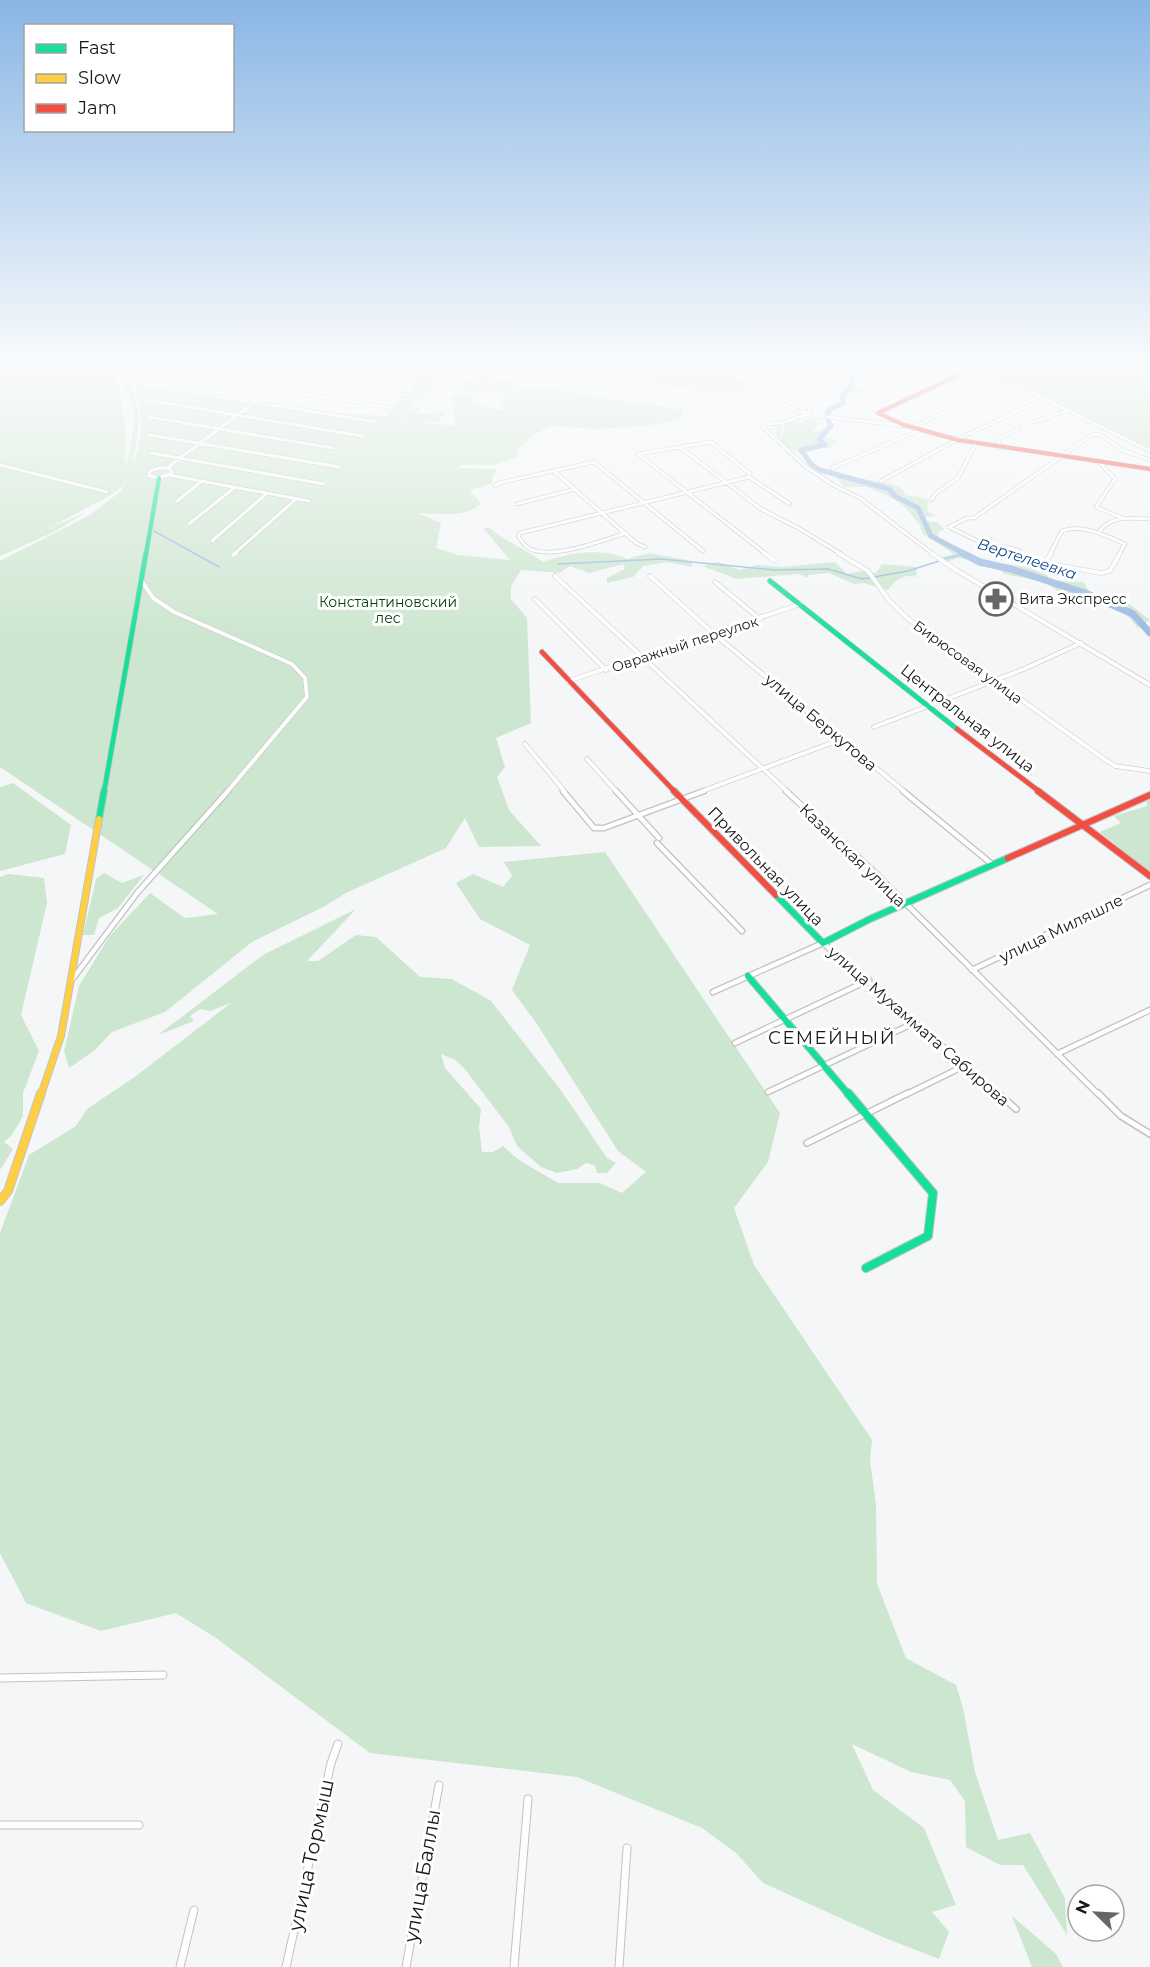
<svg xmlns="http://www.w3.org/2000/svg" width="1150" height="1967" viewBox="0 0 1150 1967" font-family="Montserrat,sans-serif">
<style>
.green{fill:#cde6cf}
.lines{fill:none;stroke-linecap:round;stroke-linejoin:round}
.stream{stroke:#9bbae0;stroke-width:1.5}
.river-far1{stroke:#9bbae0;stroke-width:5}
.river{stroke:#9bbae0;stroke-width:7}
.street-far4-casing{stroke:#c2c2c4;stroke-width:4.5}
.street-far3-casing{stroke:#c2c2c4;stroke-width:5}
.street-far2-casing{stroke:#c2c2c4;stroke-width:7}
.street-far1-casing{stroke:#c2c2c4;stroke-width:8}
.street-casing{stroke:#c2c2c4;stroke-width:9}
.fast-far3-casing{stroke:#c2c2c4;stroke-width:5}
.fast-far2-casing{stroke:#c2c2c4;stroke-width:6}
.fast-far1-casing{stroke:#c2c2c4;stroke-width:8}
.fast-casing{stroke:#c2c2c4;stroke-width:10}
.slow-far1-casing{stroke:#c2c2c4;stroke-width:8}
.slow-casing{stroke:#c2c2c4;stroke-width:10}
.jam-far2-casing{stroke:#c2c2c4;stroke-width:5}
.jam-far1-casing{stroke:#c2c2c4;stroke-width:6}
.jam-casing{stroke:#c2c2c4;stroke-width:8}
.street-far4{stroke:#fefefe;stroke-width:3}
.street-far3{stroke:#fefefe;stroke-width:4}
.street-far2{stroke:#fefefe;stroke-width:4.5}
.street-far1{stroke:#fefefe;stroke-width:5}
.street{stroke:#fefefe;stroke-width:7}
.fast-far3{stroke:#16e098;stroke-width:4}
.fast-far2{stroke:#16e098;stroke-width:4.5}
.fast-far1{stroke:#16e098;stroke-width:6}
.fast{stroke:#16e098;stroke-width:8}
.slow-far1{stroke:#ffcf43;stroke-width:6}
.slow{stroke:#ffcf43;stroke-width:8}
.jam-far2{stroke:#f24e42;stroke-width:4}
.jam-far1{stroke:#f24e42;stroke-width:4.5}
.jam{stroke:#f24e42;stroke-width:6}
.labels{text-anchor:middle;stroke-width:6;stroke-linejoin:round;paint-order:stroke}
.far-poi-label{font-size:14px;fill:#171819;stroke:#fff;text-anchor:start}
.far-park-label{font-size:14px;fill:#023d0a;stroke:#fff}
.far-street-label{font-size:14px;fill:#171819;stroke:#fff}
.far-water-label{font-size:15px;font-style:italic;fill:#0a4b8b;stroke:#fff}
.street-label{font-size:16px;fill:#171819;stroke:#fff}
.neighbourhood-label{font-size:18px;letter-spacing:1.5px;fill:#171819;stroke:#fff}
.near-street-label{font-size:20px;fill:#171819;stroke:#fff}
</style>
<rect width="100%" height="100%" fill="#f5f6f8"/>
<path class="green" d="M0 366H114L126 427 125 469 132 439 134 412 124 383 126 382 132 384 131 387C144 418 137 432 133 464 144 440 142 410 134 385L286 410 387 416 416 383 390 368 375 366H471L440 379 411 408 403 422 410 412 419 406 422 407 417 414 448 412 441 417V421L422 423 458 426C453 419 451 415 456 405L450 400 456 394 476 398 472 402 496 409 508 410 500 405 508 394 480 392 478 395 462 390 466 387 461 382 467 379 474 381 472 379 473 377 480 379V377L475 375 479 373 489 378H496L498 381H512L513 384 509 394 537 387 683 410 682 418 648 426 597 429 551 426 536 433 517 450V457L495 465H460L459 468 496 469 491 484 470 490 481 504C461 519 441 513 418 513L441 523 436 548 458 555 510 560 484 529 488 527C506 541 524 549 543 562 568 553 602 547 627 559L649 553 692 561V567L668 562 643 566 633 577 607 583V578L625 569 623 564 589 573 570 566 559 573 521 570 511 587V599L527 618 531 723 496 738 505 767 497 777 509 810 541 846 479 847 465 818 446 848 346 893 325 906 252 942 165 1012 112 1032 94 1051 69 1068 64 1051 79 986 109 937 150 893 185 918 218 914 0 767V561L90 515 121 491 132 469 122 487 111 495 47 529 85 513 54 532 0 556Z
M534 366H749L750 368 731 373 734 377 746 381 748 386 733 393 709 392Z
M843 366 876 372 875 376 857 378 856 386 864 388V391L850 394 846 405 835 408 831 413V417H826L824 413 828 406 837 404 840 396 847 390V382L862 372Z
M965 366H1150V450L1032 391 947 371V367Z
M807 418 818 422 819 424 812 431 815 433 828 426 825 418H830L833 426 825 432 823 437 837 440 831 448H811L803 454 785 446 775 433 777 427 770 425 779 423 783 429 780 433 782 436 786 427 782 424 794 420 802 423Z
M825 472 886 483 900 487 906 495 928 499 927 511 937 516 924 517 929 522H937L945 529 939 532 938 537 985 561 1027 567 1047 575 1050 581 1083 582 1090 592 1124 600 1150 620 1138 628 1128 616 1111 606 1070 600 1045 582 1004 574 999 569 978 566 969 560 958 558 948 562 942 557 954 554 923 534 919 524 905 507 892 498 867 487H844L839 480Z
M718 562 740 570 756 565 782 567 835 562 847 574 860 571 876 573 882 564 917 567 916 577C904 573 894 581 888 590L864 583 854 584 829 573 808 575V578L798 574 737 579 702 566Z
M13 783 71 825 65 854 0 871V787Z
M1150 799V872L1100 832 1121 823 1114 816 1147 806 1146 802Z
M605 852 780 1113 768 1162 734 1208 754 1265 872 1440 870 1460 876 1505 877 1584 906 1658 956 1685 963 1708 975 1772 998 1840 1030 1833 1065 1898 1067 1935 1023 1865H1000L966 1847 965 1801 950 1780 911 1772 852 1744 873 1790 924 1828 956 1905 932 1912 949 1932 939 1959 880 1936 763 1883 736 1853 702 1828 577 1777 370 1753 216 1638 176 1613 101 1631 26 1603 0 1553V1233L29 1155 76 1126 87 1109 136 1076 231 1003 210 1011 200 1009 190 1016 194 1021 158 1035 263 955 356 909 307 961H318L356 935 376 937 420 977 452 979 491 1001 560 1089 607 1158 616 1163 607 1173H597L595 1165 586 1163 577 1169 557 1173 541 1167 517 1146 509 1127 464 1068 455 1060 441 1054 445 1068 481 1109 479 1127 482 1152H493L503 1146 519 1160 558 1183H600L622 1193 646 1172 618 1151 537 1024 512 990 530 945 480 919 456 883 473 874 503 887 512 876 504 862Z
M104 873 122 883 144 875 118 908 99 918 94 935H83L96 879Z
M8 874 44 878 47 903 21 1015 39 1051 23 1093V1116L12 1135 4 1142 13 1149 0 1170V877Z
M1012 1916 1056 1954 1063 1967H1032Z"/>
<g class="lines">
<path class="stream" d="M154 531 219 567
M944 559 964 554
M558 564 661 559 774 570 828 569 862 579 870 578
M874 577 908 571 939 561"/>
<path class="river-far1" d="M828 416V411L843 403 842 396 853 384 851 377 867 373 841 366
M828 419 831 426 819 439 825 445 801 450 811 464 820 470 889 489 895 496 918 508 931 536 965 554"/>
<path class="river" d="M962 553 980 562 1011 569 1085 593 1133 614 1150 633"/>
<defs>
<path id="street-far4" d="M224 366 407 395
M319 366 408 380
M774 366 783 384 772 397 790 408 812 415 913 427 1003 385
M147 369 393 408
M841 375 810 408 808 414 782 423 764 424 763 427 806 467 835 486 860 498 933 554
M137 383 376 422
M870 390 912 367 961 374 1030 392 1150 451
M147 400 362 436
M149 417 332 448
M1034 422 1069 410
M150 435 339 467
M680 447 761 509 800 529 841 554
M1000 447 998 439 1019 428
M151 453 324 484
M638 454 711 442 750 474 749 477 790 504
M638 454 766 554
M1099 462 1115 479 1096 507 1122 518
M0 465 107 492
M159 468H170L172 473 159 478 149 476 150 471Z
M167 468 302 366
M832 468 920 430
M555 472 636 543 645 547
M169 475 309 501
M881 481 960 438 1046 398
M495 486 499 483 594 462 703 551
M931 500 936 493 958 478 976 443
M176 502 202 481
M517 504 575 489
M189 524 234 488
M949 527 967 518H974L1093 434 1101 435 1122 450 1150 460
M949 527 990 547H1007L1019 551
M1099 532C1110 515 1132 518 1150 519
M626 533C604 540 548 562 527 547 523 544 521 540 518 536L520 533 749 477
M212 541 266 494
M234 554 296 499
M1050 554 1062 531C1082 523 1107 536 1125 544L1119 554"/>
<path id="street-far3" d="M764 553 774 560
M838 553 868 571 888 599 907 618 1104 759 1115 766 1150 771
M931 553 956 570 1150 685
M1051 553 1045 563 1101 573 1110 571 1120 553
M233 555 236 553
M555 576 788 792
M650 576 714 634 905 792
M142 581 153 598 174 612 292 664 305 678 307 697 227 792
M715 582 760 619
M535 599 606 670
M568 681 801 604
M874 727 1024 669 1081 643
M525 744 565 792
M587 759 617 792
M700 792 842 739"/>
<path id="street-far2" d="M563 791 594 828H604L704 791
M616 791 659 838
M786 791 871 869 1099 1095
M903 791 993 865
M657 843 742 931
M972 970 1150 885
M71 981 137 893 228 791
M713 992 823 943 999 1095
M735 1043 869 980
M1057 1054 1150 1010
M768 1092 916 1022
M905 1095 964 1066"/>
<path id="street-far1" d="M998 1093 1016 1109
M1098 1093 1121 1116 1150 1134
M807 1143 908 1093"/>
<path id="street" d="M0 1678 163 1675
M0 1825H139
M180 1967 194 1910
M286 1967 331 1763 338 1744
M406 1967 439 1785
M514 1967 528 1799
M619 1967 627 1848"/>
<path id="fast-far3" d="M146 554 159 478"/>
<path id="fast-far2" d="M770 581 957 729
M104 792 146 553"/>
<path id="fast-far1" d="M99 819 104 791
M776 895 823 943 870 919 1008 858
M748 976 849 1095"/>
<path id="fast" d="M848 1093 933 1193 928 1236 866 1268"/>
<path id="slow-far1" d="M41 1095 61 1036 99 819"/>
<path id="slow" d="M0 1201 8 1191 41 1093"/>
<path id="jam-far2" d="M961 374 878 413 904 425 958 440 1150 469"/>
<path id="jam-far1" d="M542 652 675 792
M957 729 1040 792"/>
<path id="jam" d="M674 791 776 895
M1038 791 1150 876
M1008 858 1150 795"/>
</defs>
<use href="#street-far4" class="street-far4-casing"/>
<use href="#street-far3" class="street-far3-casing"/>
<use href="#street-far2" class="street-far2-casing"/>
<use href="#street-far1" class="street-far1-casing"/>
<use href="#street" class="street-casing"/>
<use href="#fast-far3" class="fast-far3-casing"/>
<use href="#fast-far2" class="fast-far2-casing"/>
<use href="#fast-far1" class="fast-far1-casing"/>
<use href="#fast" class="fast-casing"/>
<use href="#slow-far1" class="slow-far1-casing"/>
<use href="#slow" class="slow-casing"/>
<use href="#jam-far2" class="jam-far2-casing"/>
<use href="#jam-far1" class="jam-far1-casing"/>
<use href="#jam" class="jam-casing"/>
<use href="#street-far4" class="street-far4"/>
<use href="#street-far3" class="street-far3"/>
<use href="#street-far2" class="street-far2"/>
<use href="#street-far1" class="street-far1"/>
<use href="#street" class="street"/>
<use href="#fast-far3" class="fast-far3"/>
<use href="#fast-far2" class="fast-far2"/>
<use href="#fast-far1" class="fast-far1"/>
<use href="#fast" class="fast"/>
<use href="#slow-far1" class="slow-far1"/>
<use href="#slow" class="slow"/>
<use href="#jam-far2" class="jam-far2"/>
<use href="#jam-far1" class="jam-far1"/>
<use href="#jam" class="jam"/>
</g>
<linearGradient id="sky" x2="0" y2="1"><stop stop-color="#89b6e5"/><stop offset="0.57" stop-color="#fafbfc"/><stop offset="1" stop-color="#fafbfc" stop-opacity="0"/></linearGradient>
<rect width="1150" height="641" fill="url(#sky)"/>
<defs>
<symbol id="pharmacy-ring" viewBox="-11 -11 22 22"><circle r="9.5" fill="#fff" stroke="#656667" stroke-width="1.5"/><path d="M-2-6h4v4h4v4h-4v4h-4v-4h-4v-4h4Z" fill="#656667"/></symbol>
</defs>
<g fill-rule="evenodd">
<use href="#pharmacy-ring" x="977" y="580" width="38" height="38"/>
</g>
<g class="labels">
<g class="far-poi-label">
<text x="1019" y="604">Вита Экспресс</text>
</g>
<g class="far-park-label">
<text x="388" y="607">Константиновский<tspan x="388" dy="16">лес</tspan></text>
</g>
<g class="far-street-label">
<text transform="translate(685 644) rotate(-18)" y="5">Овражный переулок</text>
<text transform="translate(968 662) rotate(36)" y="5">Бирюсовая улица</text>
</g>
<g class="far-water-label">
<text transform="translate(1027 559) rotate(18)" y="5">Вертелеевка</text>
</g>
<g class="street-label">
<text transform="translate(968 718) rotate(38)" y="6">Центральная улица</text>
<text transform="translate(821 722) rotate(40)" y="6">улица Беркутова</text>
<text transform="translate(853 855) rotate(44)" y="6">Казанская улица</text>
<text transform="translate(766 866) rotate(46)" y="6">Привольная улица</text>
<text transform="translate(1061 928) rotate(-26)" y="6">улица Миляшле</text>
<text transform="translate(919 1026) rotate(41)" y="6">улица Мухаммата Сабирова</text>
</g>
<g class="neighbourhood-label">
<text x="832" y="1044">СЕМЕЙНЫЙ</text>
</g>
<g class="near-street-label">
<text transform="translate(311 1855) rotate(-78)" y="7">улица Тормыш</text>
<text transform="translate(422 1876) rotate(-80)" y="7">улица Баллы</text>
</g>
</g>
<rect x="24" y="24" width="210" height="108" fill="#ffffff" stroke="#a2a3a3" stroke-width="1.5"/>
<rect x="36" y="44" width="30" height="9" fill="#16e098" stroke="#a2a3a3" stroke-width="1.5"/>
<text x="78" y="54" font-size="18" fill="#171819">Fast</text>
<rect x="36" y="74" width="30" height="9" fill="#ffcf43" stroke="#a2a3a3" stroke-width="1.5"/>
<text x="78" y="84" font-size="18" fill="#171819">Slow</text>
<rect x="36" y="104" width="30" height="9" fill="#f24e42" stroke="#a2a3a3" stroke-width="1.5"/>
<text x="78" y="114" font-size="18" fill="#171819">Jam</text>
<g transform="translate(1096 1913) rotate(294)"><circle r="28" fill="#ffffff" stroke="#a2a3a3" stroke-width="1.5"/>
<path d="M0-4.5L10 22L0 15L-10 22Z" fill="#656667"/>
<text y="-9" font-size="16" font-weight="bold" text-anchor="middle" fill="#171819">N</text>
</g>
</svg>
